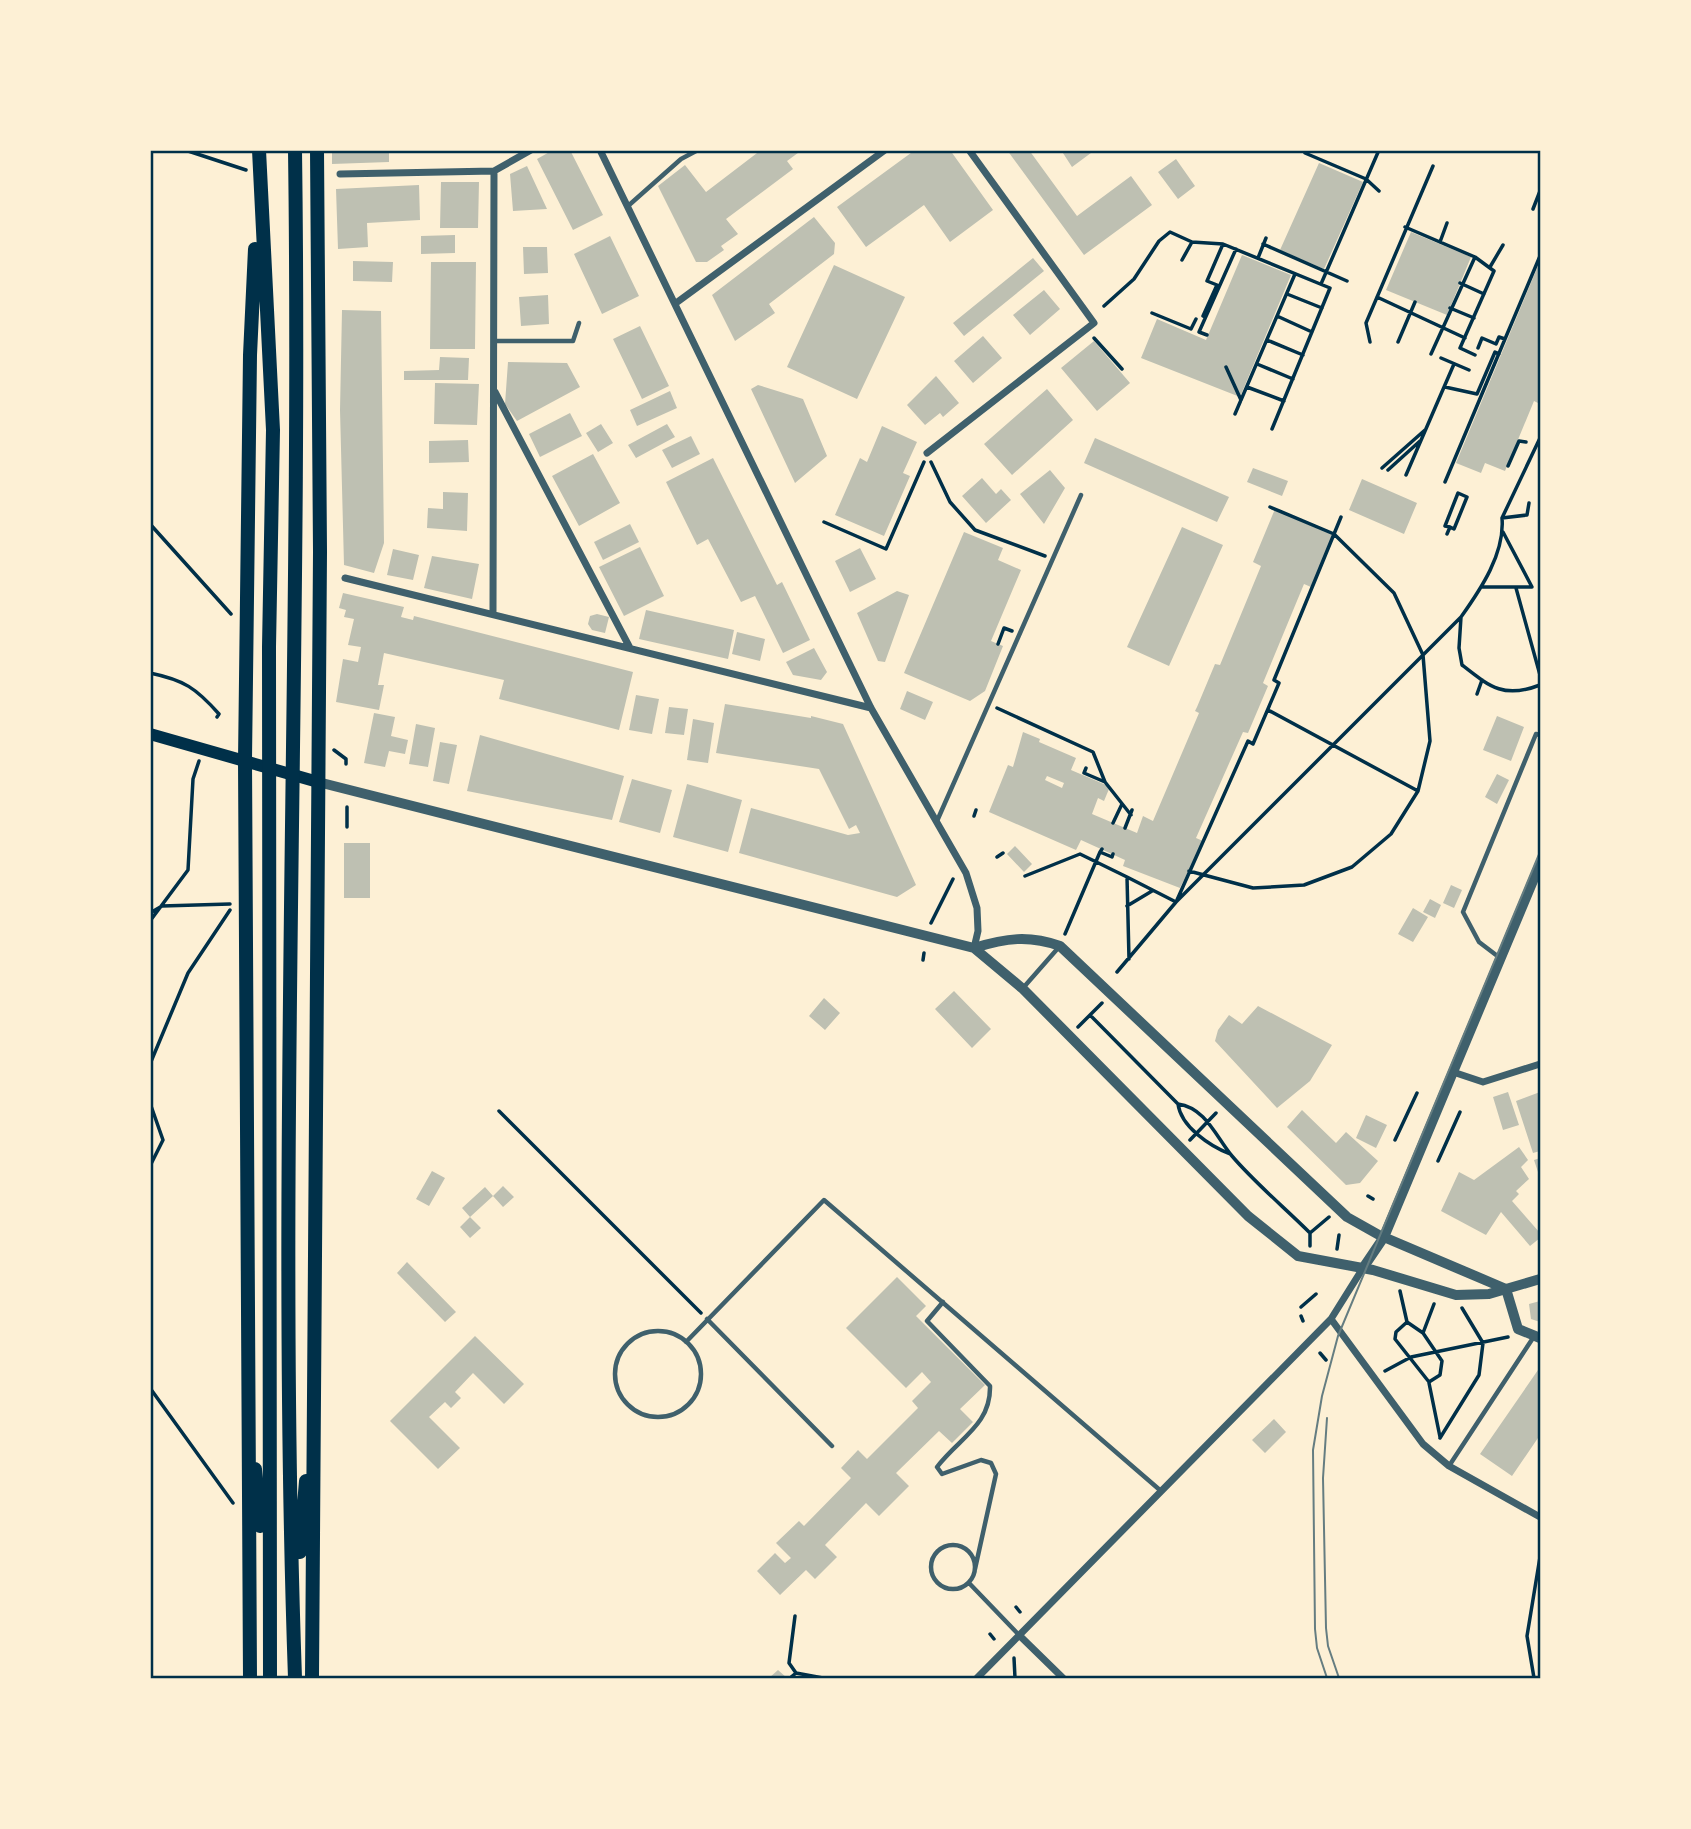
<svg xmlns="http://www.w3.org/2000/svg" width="1691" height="1829" viewBox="0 0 1691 1829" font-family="Roboto,sans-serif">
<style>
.building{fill:#bec0b2;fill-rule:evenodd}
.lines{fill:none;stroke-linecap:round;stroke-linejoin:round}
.path{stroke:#003049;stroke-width:3.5}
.service{stroke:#3f606c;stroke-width:4.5}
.minor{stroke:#3f606c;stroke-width:7}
.tertiary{stroke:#3f606c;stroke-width:10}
.secondary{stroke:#003049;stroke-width:12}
.primary{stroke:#003049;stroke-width:14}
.tram{stroke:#657d81;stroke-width:2}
.neatline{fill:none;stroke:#003049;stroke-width:2.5}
</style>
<rect width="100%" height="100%" fill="#fdf0d5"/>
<path class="building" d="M332 150H389V162L332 164Z
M553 150H570L603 215 573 230 537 159Z
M761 150H802L787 161 793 169 726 219 738 234 721 246 724 250 707 262H696L658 186 685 165 706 192Z
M915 150H950L993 210 950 242 924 205 866 247 837 207Z
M1007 150H1029L1077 216 1131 176 1152 205 1084 255Z
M1061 150H1095L1072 167Z
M1176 159 1195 186 1178 199 1158 172Z
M1319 163 1363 182 1324 269 1280 250Z
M527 166 547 209 513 211 510 174Z
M441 182H479L478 228H440Z
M419 185 420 220 367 223 368 247 338 249 336 189Z
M814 217 835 243 834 254 769 304 775 313 735 341 712 295Z
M1411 232 1471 257 1447 315 1386 290Z
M455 235V253L421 254V236Z
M610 236 639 296 602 314 574 254Z
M523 247H547L548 273 524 274Z
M1242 255 1291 275 1240 397 1141 358 1157 319 1206 340Z
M1033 258 1044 271 964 336 953 323Z
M353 261 393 262 392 282 353 281Z
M1540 261V404L1534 401 1505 471 1485 463 1481 473 1456 463Z
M431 262H476L475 349H430Z
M834 265 905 297 857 399 787 367Z
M1044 290 1060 309 1030 335 1013 315Z
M548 295 549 324 521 326 519 297Z
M342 310 381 311 384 543 374 573 344 565 340 410Z
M640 326 669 386 642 399 613 339Z
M983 336 1002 358 973 383 954 361Z
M1094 341 1130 383 1097 411 1061 368Z
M440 357 469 358 468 380H404V371L439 370Z
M508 362 567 363 580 387 517 421 505 404Z
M936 376 959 403 943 417 940 413 925 425 907 405Z
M435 383 479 384 477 425 434 424Z
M758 385 803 399 827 456 795 483 751 389Z
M1047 389 1073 420 1012 475 984 444Z
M670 391 677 408 637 426 630 410Z
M570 413 582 436 540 457 529 434Z
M601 424 613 443 598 452 586 433Z
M667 424 675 437 636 458 628 445Z
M882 426 917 442 903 473 910 476 884 536 835 515 860 458 867 462Z
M691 436 700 454 672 468 662 450Z
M1095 438 1229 497 1217 522 1084 463Z
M468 440 469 462 429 463V441Z
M593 454 620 503 579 526 552 476Z
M713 458 777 585 782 582 810 640 783 653 755 596 741 602 708 539 697 545 666 482Z
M1253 468 1288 481 1282 496 1247 482Z
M1050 470 1065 488 1044 524 1020 494Z
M982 478 996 494 1001 489 1011 500 986 523 962 496Z
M1362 479 1417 503 1404 534 1349 510Z
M443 492 468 493 467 531 427 528 428 508 443 509Z
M1275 509 1334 534 1311 587 1304 584 1263 683 1268 686 1248 733 1243 732 1196 838 1203 841 1180 888 1123 866 1125 860 1081 840 1076 850 989 812 1008 765 1013 767 1023 732 1040 739 1039 742 1076 758 1071 770 1106 785 1109 789 1104 801 1098 798 1092 814 1137 833 1143 816 1153 821 1199 713 1195 711 1197 707 1215 664 1220 665 1261 566 1253 562ZM1047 776 1064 783 1062 788 1045 780Z
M630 524 639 542 603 560 594 542Z
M1182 527 1223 545 1169 666 1127 647Z
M964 532 1003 548 998 560 1021 570 991 641 1003 646 985 691 970 701 904 673Z
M640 547 664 596 624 616 599 567Z
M860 548 876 579 850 592 835 561Z
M393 549 419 555 413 580 387 575Z
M432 556 479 564 472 599 424 588Z
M897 591 909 595 885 662 878 661 857 613Z
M343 593 404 607 401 617 413 620 414 616 633 672 619 730 499 699 504 680 384 653 378 685H384L379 710 336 702 343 659 358 662 361 647 348 645 354 619 344 617 346 610 339 608Z
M646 610 734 630 728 659 639 639Z
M597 614 609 617 605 633 592 630 588 624 590 616Z
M737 632 765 639 760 661 732 654Z
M814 648 827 672 821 680 793 675 786 662Z
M907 691 933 702 925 720 900 709Z
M636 695 659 699 652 734 629 730Z
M725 704 811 718V716L843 724 916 885 897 897 739 853 751 808 848 835 860 833 856 825 849 829 819 769 716 753Z
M669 707 688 709 684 735 665 733Z
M374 713 395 717 391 736 408 740 405 754 389 751 385 767 364 763Z
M1497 716 1524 727 1511 761 1483 750Z
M693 719 714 723 708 763 687 760Z
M416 724 435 728 428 767 409 764Z
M480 735 624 776 612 820 467 791Z
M440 742 457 745 449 784 433 781Z
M1497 774 1509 780 1497 804 1485 797Z
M632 779 672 790 660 833 619 822Z
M687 784 742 800 728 852 673 837Z
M344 843H370V898H344Z
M1015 846 1032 864 1024 872 1007 854Z
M1451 885 1462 890 1454 908 1443 903Z
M1430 899 1441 905 1435 918 1423 912Z
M1413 908 1428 917 1413 942 1398 934Z
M954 991 991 1029 972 1048 935 1009Z
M824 998 840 1013 825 1030 809 1016Z
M1258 1006 1332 1045 1310 1081 1277 1108 1215 1041 1218 1030 1229 1015 1242 1024Z
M1508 1092 1519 1125 1503 1130 1493 1097Z
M1540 1092V1151L1533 1153 1516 1101Z
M1302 1110 1336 1143 1346 1132 1378 1161 1360 1183 1346 1185 1287 1127Z
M1366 1115 1387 1125 1376 1148 1356 1138Z
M1519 1147 1528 1160 1521 1167 1529 1179 1516 1191 1519 1194 1512 1201 1540 1233V1238L1530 1246 1501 1212 1486 1235 1441 1211 1459 1172 1474 1180Z
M1540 1158V1178L1534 1160Z
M432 1171 445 1178 429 1206 416 1199Z
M503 1186 514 1197 503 1207 493 1196 470 1217 481 1228 470 1238 460 1227 470 1217 462 1208 485 1187 493 1196Z
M407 1262 456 1312 445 1322 397 1273Z
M897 1277 926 1306 916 1316 985 1385 960 1409 973 1422 952 1443 939 1431 896 1473 909 1486 879 1516 866 1503 825 1545 837 1557 815 1579 806 1570 780 1595 757 1571 775 1553 785 1563 791 1558 776 1543 799 1521 804 1526 851 1478 841 1468 858 1450 867 1459 918 1408 912 1401 931 1382 922 1372 906 1388 846 1328Z
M1540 1301V1322L1531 1319 1529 1304Z
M475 1336 524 1384 504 1404 473 1373 455 1392 461 1398 451 1408 445 1402 429 1417 460 1448 438 1469 390 1421Z
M1538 1370 1540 1372V1435L1512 1476 1480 1454Z
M1274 1419 1286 1432 1265 1453 1252 1440Z
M778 1670 787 1678H769Z"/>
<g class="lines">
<path class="path" d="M185 150 246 170
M1536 150 1540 152
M1305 153 1366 179 1379 191
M1533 209 1540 191
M1405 227 1475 257 1494 271 1460 348 1475 355
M1440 242 1447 223
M1263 244 1347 281
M1258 258 1266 238
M1182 260 1192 242
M1490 267 1503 245
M1460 283 1484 294
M1321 284 1379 150
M1287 294 1322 308
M1377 297 1465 338
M1104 306 1134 279 1159 241 1170 232 1192 242 1223 244 1330 288 1272 429
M1450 308 1474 318
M1152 313 1191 329 1196 319
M1277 316 1312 332
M1205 317 1203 316 1217 285 1207 281 1223 244
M1207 335 1199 332 1236 249
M1094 338 1122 369
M1267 340 1303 355
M1370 342 1366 323 1433 166
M1398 342 1415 302
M1478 348 1482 338 1496 344 1499 337 1505 339 1540 256
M1431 354 1475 257
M1441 358 1469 370
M1257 364 1293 379
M1226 367 1241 400
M1247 387 1284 401
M1445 387 1477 394 1495 352 1499 354
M1235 414 1295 274
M931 462 950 502 975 530 1045 556
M1508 466 1519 441 1526 442
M1382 468 1425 430
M1388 470 1420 441
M1406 475 1454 364
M1445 482 1505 339
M1502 518 1527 515 1529 503
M824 522 886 549 924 462
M150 524 231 614
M1447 534 1450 527 1454 529 1467 497 1458 493 1445 526 1450 527
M1482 587H1532L1503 532
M1516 588 1540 675
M1461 617 1459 648 1462 665C1490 687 1504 699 1540 685
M998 644 1004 628 1012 631
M150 673C184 680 196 688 219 714L217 717
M1477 694 1482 680
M997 708 1093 752 1105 782 1131 815
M1268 710 1418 791
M334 750 346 759V764
M1086 768 1084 773 1105 782
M347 807V827
M974 816 976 810
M1113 823 1122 804
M1125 828 1132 810
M1102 849 1100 852 1112 857 1113 854
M997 857 1003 853
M1189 871 1253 888 1304 885 1352 867 1391 834 1418 791 1430 741 1423 655 1394 593 1334 534 1270 507
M1025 876 1080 854 1127 877 1129 959
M1127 877 1176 902
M1177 900 1248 741 1253 744 1279 683 1274 680 1341 517
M1127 906 1152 891
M150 913 162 906 230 904
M150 921 188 870 193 779 199 761
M931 923 953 879
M1065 934 1100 852
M923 960 924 953
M1117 972 1176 902 1461 617C1481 589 1505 553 1502 518L1540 438
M1090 1015 1178 1104C1181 1127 1210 1146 1230 1154
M1078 1027 1102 1003
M150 1064 188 973 230 910
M150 1103 163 1140 150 1166
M1178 1104C1206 1108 1216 1137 1232 1156 1255 1183 1285 1208 1310 1233
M499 1111 701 1313
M1190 1140 1216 1113
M1395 1140 1417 1093
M1438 1161 1460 1112
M1368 1196 1373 1199
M1310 1246V1233L1329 1217
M1337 1249 1339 1235
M1400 1291 1407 1322 1423 1333 1442 1361 1440 1375 1429 1382 1395 1339 1396 1332 1407 1322
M1301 1307 1316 1294
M1301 1316 1303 1321
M1423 1333 1434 1304
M1320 1353 1326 1360
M1385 1371 1411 1357 1508 1337
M1429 1383 1440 1437
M150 1388 233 1503
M1440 1438 1479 1375 1483 1343 1462 1308
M1016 1607 1020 1612
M795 1616 789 1663 796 1673 823 1678
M990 1634 994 1639
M1014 1658 1015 1678
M790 1678 796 1673
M1534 1678 1527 1636 1540 1557"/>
<path class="service" d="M628 206 681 159 698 150
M494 341H573L579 323
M937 821 1081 495
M1500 958 1479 942 1463 912 1536 734 1540 735
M1023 988 1059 947
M943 1302 927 1321 990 1386C991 1425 959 1438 937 1467L942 1474 981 1460 991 1463 996 1474 975 1569
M707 1319 832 1446
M615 1374a43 43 0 1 1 86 0a43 43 0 1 1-86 0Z
M686 1342 824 1200 1161 1491
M1449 1466 1533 1338
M931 1567a22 22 0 1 1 44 0a22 22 0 1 1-44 0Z
M969 1583 1019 1635"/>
<path class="minor" d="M600 150 871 708 966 873 977 908 978 931 974 948
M340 174 494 171 531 150
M676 303 885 150
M495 392 630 648
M927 453 1094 323 969 150
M345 578 871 708
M493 614 494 171
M1453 1072 1483 1082 1540 1064
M1331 1319 1423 1444 1449 1466 1540 1517
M1020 1636 1063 1678
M977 1678 1331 1319 1363 1268"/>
<path class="tertiary" d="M318 782 974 948 1023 989 1248 1216 1298 1256 1373 1270 1456 1295 1489 1294 1540 1279
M974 948C1006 938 1029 935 1060 946L1347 1217 1379 1235 1506 1289
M1363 1268 1384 1237 1540 864
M1506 1289 1518 1329 1540 1338"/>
<path class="secondary" d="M150 734 318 782"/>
<path class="primary" d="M259 150 273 430 269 647 270 1678
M255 1469 260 1526
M300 1552 306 1481
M250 1678 245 760 250 355 255 249
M295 1678C277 1169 302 660 295 150
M312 1678 320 552 317 150"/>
<path class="tram" d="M1327 1418 1323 1478 1326 1628 1328 1646 1339 1678
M1327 1678 1317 1648 1315 1629 1313 1450 1322 1396 1338 1336 1540 852"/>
</g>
<rect width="1691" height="1829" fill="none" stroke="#fdf0d5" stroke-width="304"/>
<rect x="152" y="152" width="1387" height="1525" class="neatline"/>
</svg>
